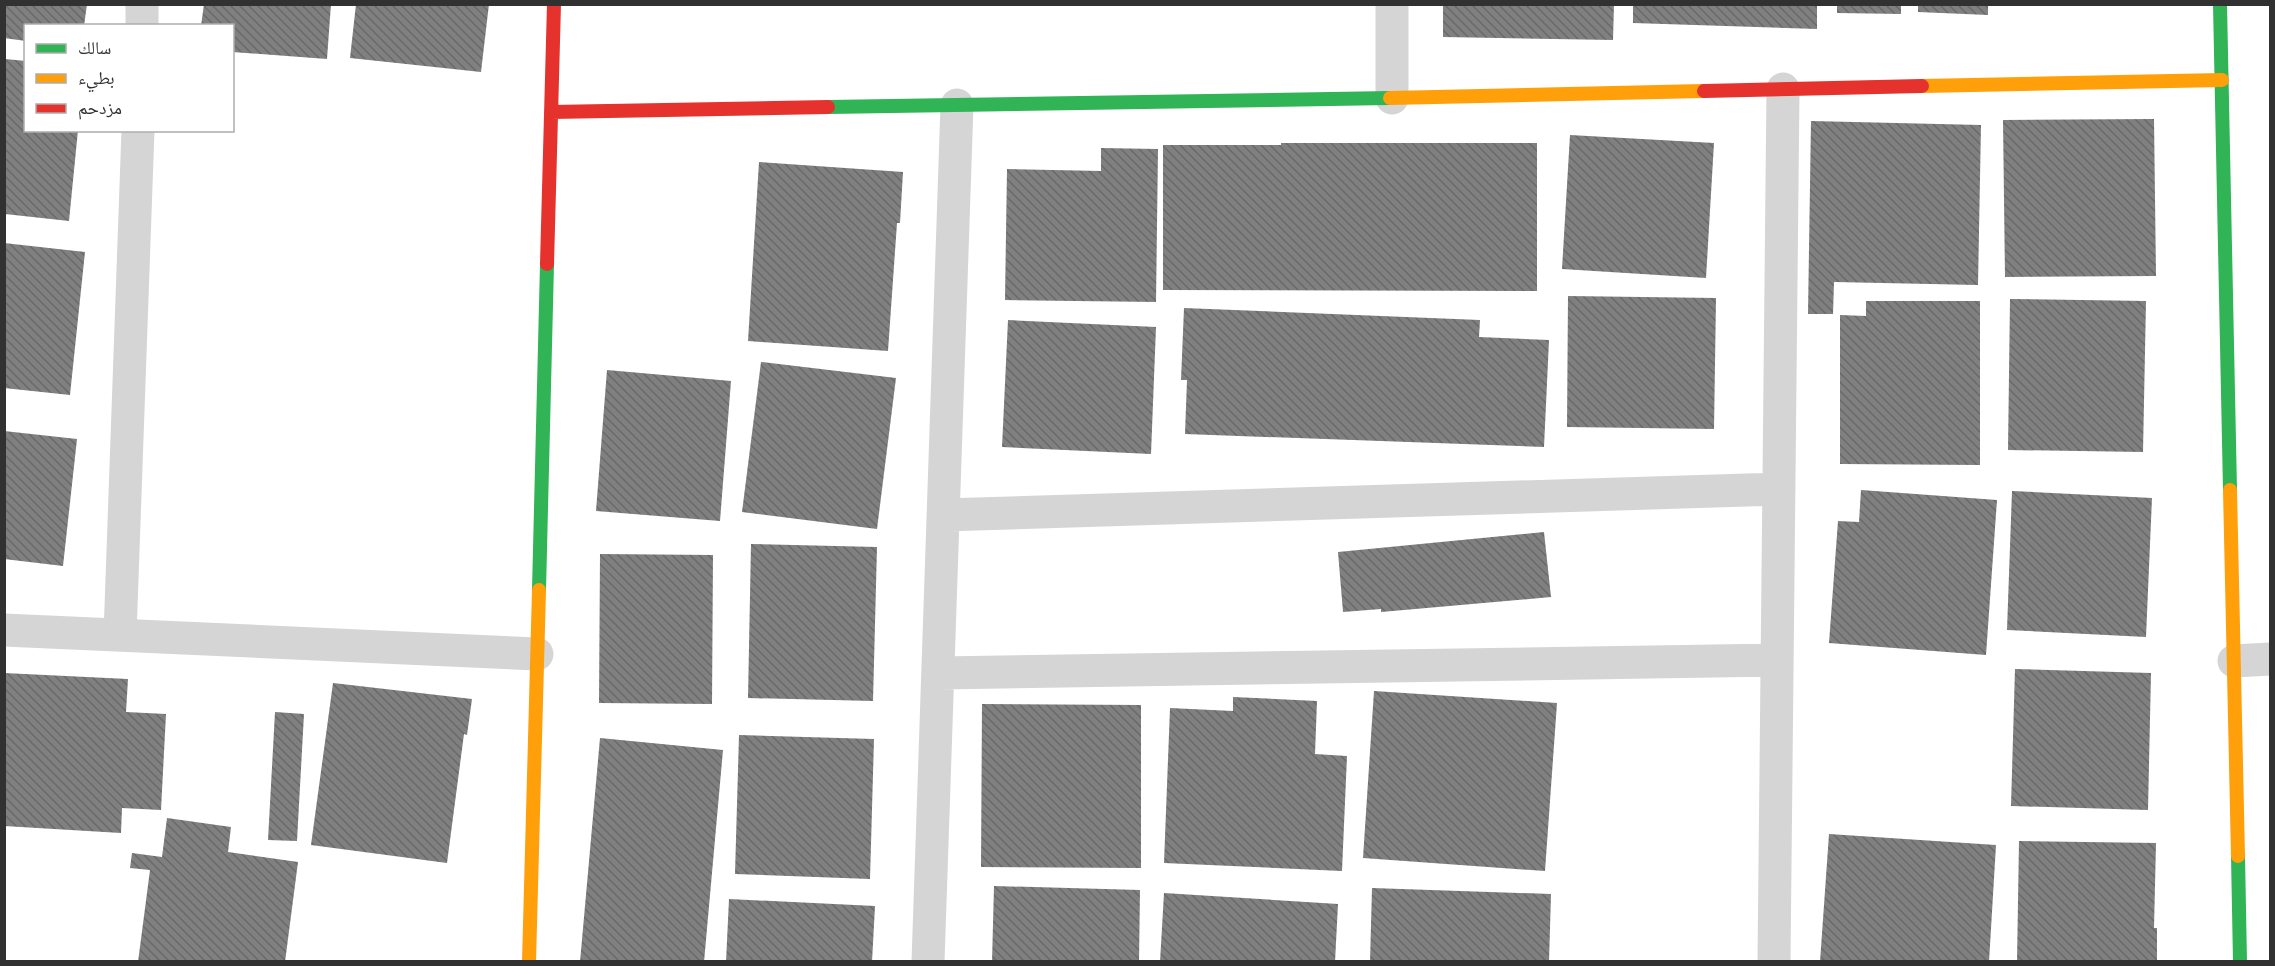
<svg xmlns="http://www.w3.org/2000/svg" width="2275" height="966" viewBox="0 0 2275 966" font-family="Arial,'Noto Naskh Arabic',sans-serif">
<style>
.building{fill:url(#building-back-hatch)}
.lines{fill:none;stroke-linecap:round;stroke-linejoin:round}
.street{stroke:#d5d5d5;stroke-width:33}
.fast{stroke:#30b455;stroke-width:14}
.slow{stroke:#ff9f0a;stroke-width:14}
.jam{stroke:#e5322d;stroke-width:14}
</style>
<defs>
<pattern id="building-back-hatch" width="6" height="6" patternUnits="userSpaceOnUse" patternTransform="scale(1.5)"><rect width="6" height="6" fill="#808080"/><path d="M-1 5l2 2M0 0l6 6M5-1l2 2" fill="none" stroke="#696969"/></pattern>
</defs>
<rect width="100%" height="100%" fill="#fff"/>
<path class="building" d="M4 4H87L84 26H26V41L4 38Z
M204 4H331L327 59 232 52V26H201Z
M356 4H489L481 72 350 58Z
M1443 4H1614L1613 40 1443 37Z
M1633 4H1817V29L1633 23Z
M1837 4H1901V14L1837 13Z
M1918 4H1988V15L1918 12Z
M5 59 26 61V130H78L69 221 5 214Z
M2154 119 2156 276 2005 277 2003 120Z
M1811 121 1981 125 1978 285 1834 282 1833 314H1808Z
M1570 135 1714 143 1706 278 1562 269Z
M1281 143H1537V291L1163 290V145H1281Z
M1101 148 1158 149 1156 302 1005 300 1007 169 1101 171Z
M759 162 903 172 900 223H897L888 351 748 341Z
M4 243 85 252 70 395 4 388Z
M1568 296 1716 298 1714 429 1567 427Z
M2010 299 2146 301 2143 452 2008 450Z
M1866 301H1980V465L1840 464V315L1866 316Z
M1184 308 1480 320 1479 337 1549 340 1544 447 1185 434 1187 380H1181Z
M1008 320 1156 327 1151 454 1002 447Z
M761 362 896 378 877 529 742 512Z
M607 370 731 381 720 521 596 511Z
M4 431 77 439 63 566 4 559Z
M1861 490 1997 500 1986 655 1829 643 1838 521 1859 522Z
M2012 491 2152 498 2146 637 2007 630Z
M1544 532 1551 597 1381 612V609L1343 612 1338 552Z
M751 544 877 547 873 701 748 698Z
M600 554 713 555 712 704 599 703Z
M2015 669 2151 673 2148 810 2011 806Z
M4 673 128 679 126 712 166 714 161 810 122 808 121 833 4 826Z
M333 683 472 699 467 735 464 734 447 863 311 845Z
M1374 691 1557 703 1545 871 1363 858Z
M1233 697 1317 701 1315 754 1347 756 1342 871 1164 863 1170 708 1233 711Z
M982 704 1141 705V868L981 867Z
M275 712 304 714 297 841 268 840Z
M739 735 874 739 870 879 735 874Z
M600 738 723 750 704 962H580Z
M167 818 231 827 228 852 298 862 285 962H138L150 870 130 868 132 853 162 857Z
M1829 834 1996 845 1989 962H1820Z
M2019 841 2156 843 2154 928H2157V962H2017Z
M994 886 1140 890 1139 962H992Z
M1372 888 1551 894 1549 962H1370Z
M1164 893 1338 904 1335 962H1160Z
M729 899 875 906 872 962H726Z"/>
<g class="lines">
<path class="street" d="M142 26V4
M1392 98V4
M943 515 1779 489
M4 630 537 654
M120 635 138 130
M2234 661 2270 659
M938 673 1777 660
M928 962 957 105
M1774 962 1783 89"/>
<path class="fast" d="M2220 4 2230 490
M828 107 1390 98
M539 590 547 264
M2238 856 2240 962"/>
<path class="slow" d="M1922 86 2222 80
M1390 98 1704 91
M2230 490 2238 856
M529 962 539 590"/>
<path class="jam" d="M1704 91 1922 86
M551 112 828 107
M547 264 554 4"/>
</g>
<rect width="2275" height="966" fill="none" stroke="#313131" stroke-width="12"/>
<rect x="24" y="24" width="210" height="108" fill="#ffffff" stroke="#adadad" stroke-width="1.5"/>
<rect x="36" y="44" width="30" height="9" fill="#30b455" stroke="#adadad" stroke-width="1.5"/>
<text x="78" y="54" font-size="18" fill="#313131">سالك</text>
<rect x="36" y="74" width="30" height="9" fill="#ff9f0a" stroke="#adadad" stroke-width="1.5"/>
<text x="78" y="84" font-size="18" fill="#313131">بطيء</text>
<rect x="36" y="104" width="30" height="9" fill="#e5322d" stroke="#adadad" stroke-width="1.5"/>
<text x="78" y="114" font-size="18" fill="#313131">مزدحم</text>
</svg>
